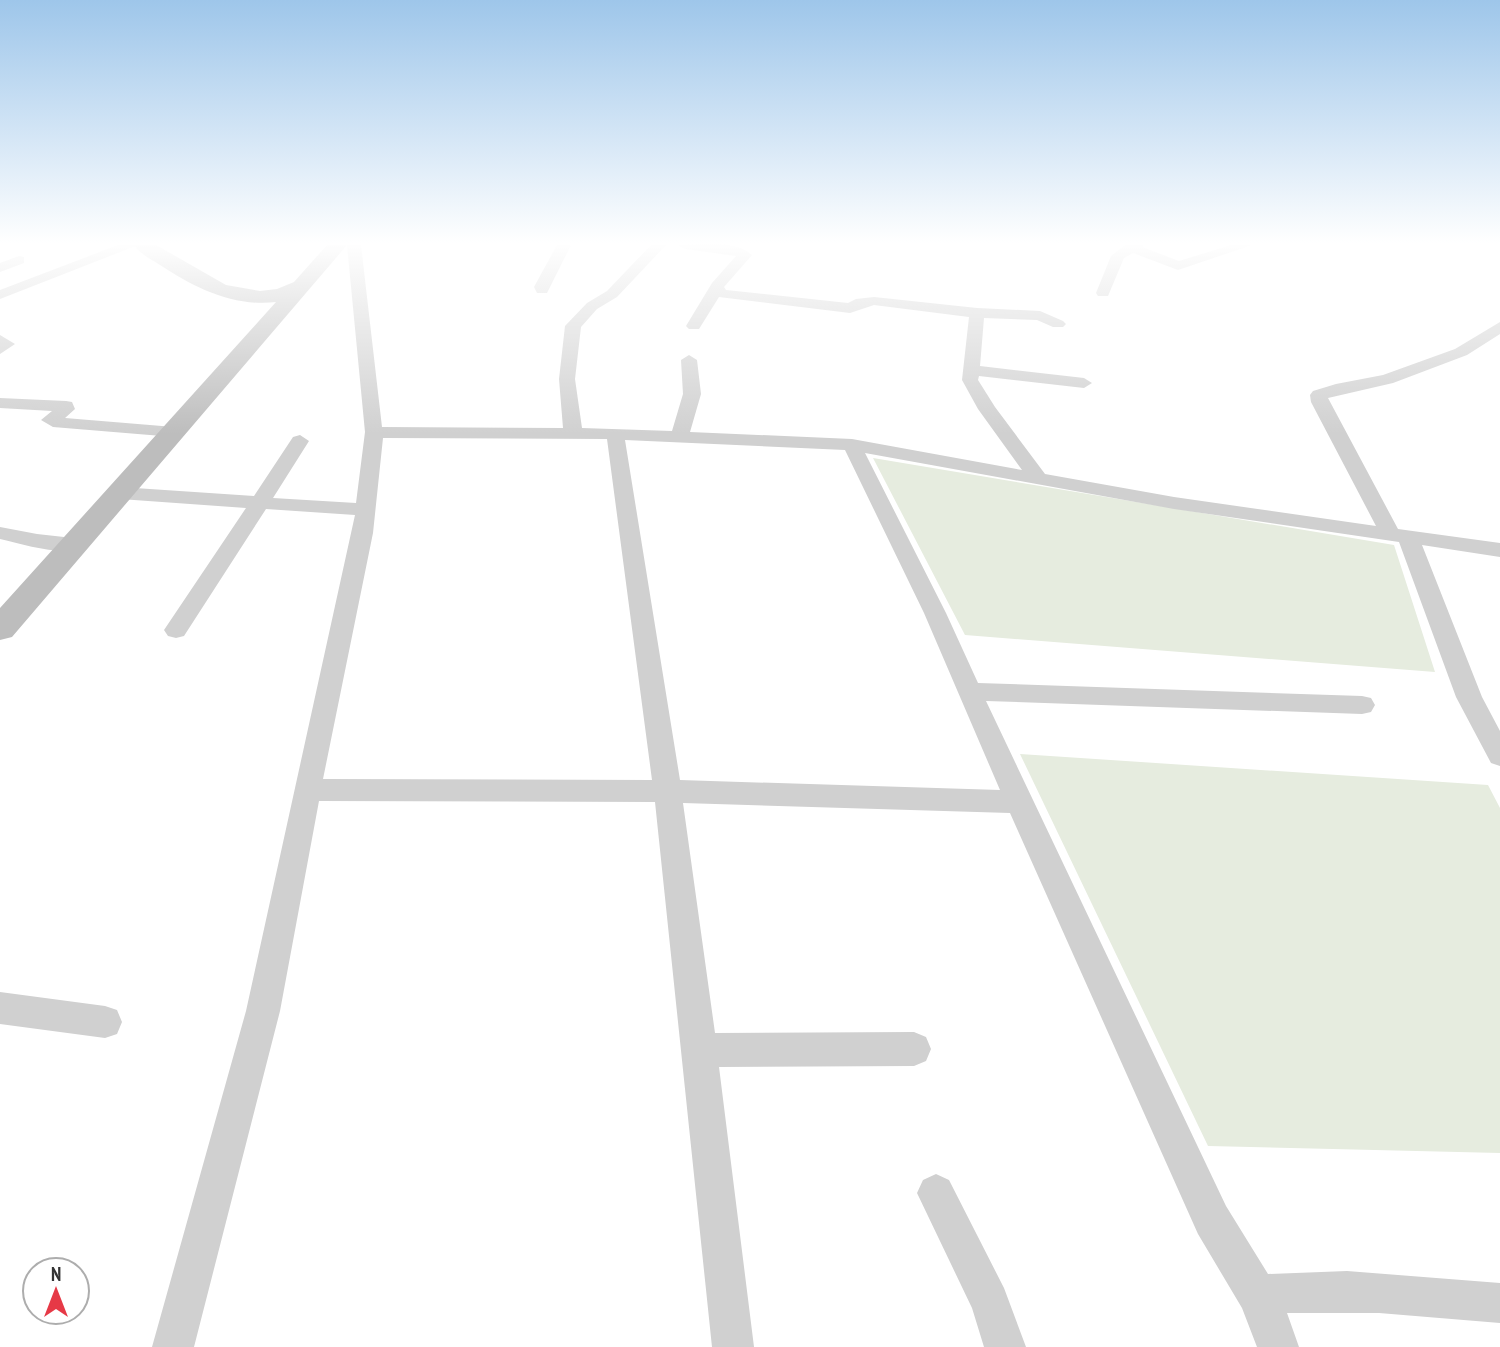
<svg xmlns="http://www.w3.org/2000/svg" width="1500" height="1347" viewBox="0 0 1500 1347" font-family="'PT Sans Narrow',sans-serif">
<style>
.green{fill:#e6ecdf}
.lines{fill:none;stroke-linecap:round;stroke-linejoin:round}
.street{fill:#d0d0d0;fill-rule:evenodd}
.secondary{fill:#bdbdbd;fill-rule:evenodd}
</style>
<rect width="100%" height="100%" fill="#fff"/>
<path class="green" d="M873 458 1394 545 1435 672 965 635Z
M1020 754 1488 785 1500 808V1153L1208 1146Z"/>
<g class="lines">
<path class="street" d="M118 245H138L0 299V290Z
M347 245H361L382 427 563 428 559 379 565 326 587 303 607 291 651 245H666L617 297 597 309 581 327 575 379 582 428 672 431 683 394 681 360 689 355 697 360 701 394 690 432 852 439 1022 470 978 409 962 380 969 317 874 305 850 313 719 297 699 329H689L686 326 712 283 736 256 685 249 678 245C700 245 735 239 752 255L724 287 726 290 848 303 856 299 874 297 977 308 1040 311 1063 321 1066 324 1063 327H1053L1037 320 984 318 980 366 1084 378 1092 383 1084 388 979 376 978 380 995 407 1045 474 1174 497 1376 526 1311 402 1310 395 1313 391 1336 384 1383 375 1455 349 1500 322V334L1467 355 1393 383 1328 398 1398 529 1500 543V557L1422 545 1482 697 1500 731V766L1491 763 1456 697 1399 542 1174 509 865 453 946 613 978 683 1362 696 1371 698 1375 705 1371 712 1362 714 986 701 1226 1206 1268 1274 1347 1271 1500 1283V1323L1379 1313H1287L1299 1347H1257L1242 1308 1198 1234 1010 813 683 803 715 1033 914 1032 926 1037 931 1049 926 1061 914 1066 719 1067 754 1347H712L655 802 319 801 280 1011 194 1347H152L246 1011 355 515 266 509 184 636 176 638 168 636 164 630 246 508 120 499 113 497 110 493 113 489 120 487 254 496 293 437 300 435 309 441 273 498 356 503 365 432ZM383 438 607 439 652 780 323 779 373 533ZM625 440 845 450 924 613 1000 790 680 780Z
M557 245H571L547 293H537L534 287Z
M1125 245H1144L1142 247 1179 261 1231 245H1252L1178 270 1133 253 1124 258 1108 296H1098L1096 293 1111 256Z
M19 256 24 257V263L0 272V263Z
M0 335 15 344 0 354Z
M0 398 66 401 72 402 75 409 65 418 174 427 183 432 174 437 53 427 41 420 52 411 0 408Z
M0 527 37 534 82 539 86 544 82 549C57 555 25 545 0 539Z
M0 992 105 1006 117 1010 122 1022 117 1034 105 1038 0 1024Z
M936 1174 949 1180 1004 1288 1026 1347H984L972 1308 917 1193 923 1180Z"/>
<path class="secondary" d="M134 245H156L226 285 260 291 277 289 294 282 327 245H347L12 637 0 640V608L276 302C233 307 195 288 160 265 151 259 140 254 134 245Z"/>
</g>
<linearGradient id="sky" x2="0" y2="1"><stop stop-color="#9ec6ea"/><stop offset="0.56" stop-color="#fff"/><stop offset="1" stop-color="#fff" stop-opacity="0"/></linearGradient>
<rect width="1500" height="434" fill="url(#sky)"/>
<g transform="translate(56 1291)"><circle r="33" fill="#ffffff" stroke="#adadad" stroke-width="2"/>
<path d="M0-5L12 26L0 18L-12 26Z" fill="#e63946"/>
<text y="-10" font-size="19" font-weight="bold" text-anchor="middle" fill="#333333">N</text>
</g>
</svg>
